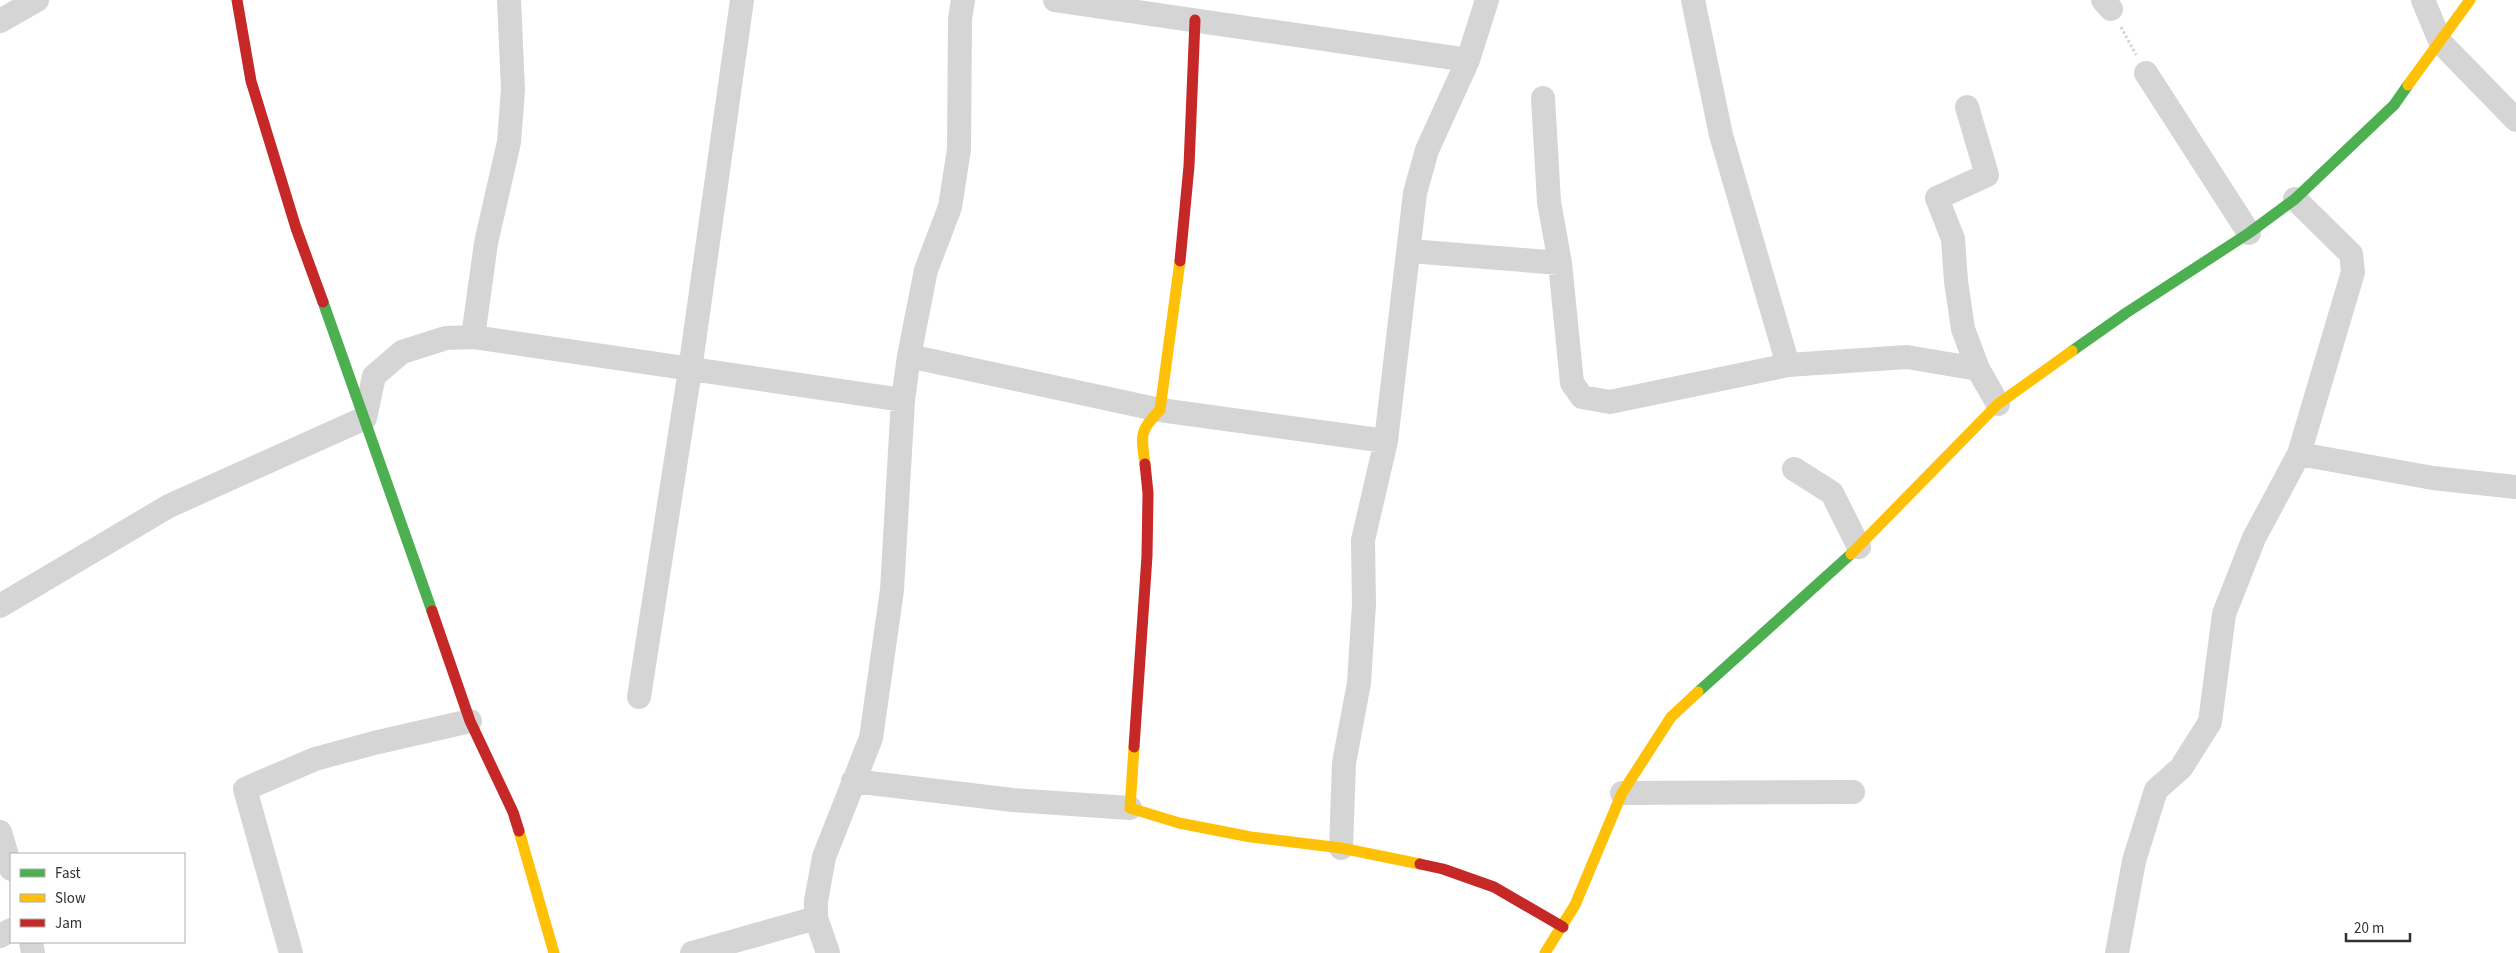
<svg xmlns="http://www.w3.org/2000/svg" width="2516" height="953" viewBox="0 0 2516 953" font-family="'Source Sans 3',sans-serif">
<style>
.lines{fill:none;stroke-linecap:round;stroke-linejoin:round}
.path{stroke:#d4d4d4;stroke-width:3;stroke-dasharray:2.5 2.5;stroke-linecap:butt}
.street{stroke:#d5d5d5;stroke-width:24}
.fast{stroke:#4caf50;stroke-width:11}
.slow{stroke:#ffc107;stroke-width:11}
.jam{stroke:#c62828;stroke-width:11}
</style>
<rect width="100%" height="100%" fill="#fff"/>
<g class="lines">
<path class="path" d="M2121 27 2136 55"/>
<path class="street" d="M1055 0 1468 60
M1693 0 1721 135 1788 365
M2103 0 2111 9
M2423 0 2441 43 2516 120
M0 21 37 0
M2146 73 2249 233
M1543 98 1549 202 1560 263 1572 383 1582 397 1610 402 1788 365 1907 357 1978 369
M1967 107 1987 175 1937 198 1953 239 1956 281 1963 329 1978 369 1998 404
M1410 251 1560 263
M473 337 903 400
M909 356 1160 410 1386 441
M2299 454 2433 478 2516 487
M1794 469 1832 493 1859 547
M0 606 169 506 365 418 374 376 402 352 446 338 473 337 486 243 509 142 513 90 509 0
M639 697 690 370 742 0
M853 781 1013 800 1130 808
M1622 793 1853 792
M0 832 11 869
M1341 848 1344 763 1359 683 1364 604 1363 540 1386 441 1415 193 1427 150 1468 60 1487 0
M0 936 11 930
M31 942 33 953
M291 953 245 789 315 759 374 743 470 721
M692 953 816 918
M828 953 816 918V901L824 857 871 738 892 590 903 400 909 356 926 270 950 207 959 149 960 19 963 0
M2117 953 2134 861 2156 790 2181 768 2210 722 2224 614 2254 538 2299 454 2353 272 2351 254 2295 199"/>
<path class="fast" d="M323 302 432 611
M2072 351 2126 313 2249 233 2295 199 2394 105 2408 85
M1698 692 1851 554"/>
<path class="slow" d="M2408 85 2470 0
M1145 464C1141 435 1139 431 1160 410L1180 261
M1851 554 1998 404 2072 351
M1134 747 1130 808 1179 823 1251 837 1341 848 1420 864
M519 831 554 953
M1545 953 1575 905 1622 793 1671 717 1698 692"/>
<path class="jam" d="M237 0 251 81 296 228 323 302
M1180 261 1189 166 1195 20
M432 611 470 721 513 812 519 831
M1134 747 1147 556 1148 493 1145 464
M1420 864 1443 869 1494 887 1563 927"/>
</g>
<rect x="10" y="853" width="175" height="90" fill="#ffffff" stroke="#adadad"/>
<rect x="20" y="869" width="25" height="8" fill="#4caf50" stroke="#adadad"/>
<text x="55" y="878" font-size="15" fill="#313131">Fast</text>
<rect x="20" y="894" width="25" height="8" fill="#ffc107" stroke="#adadad"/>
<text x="55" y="903" font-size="15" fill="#313131">Slow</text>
<rect x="20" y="919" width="25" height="8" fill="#c62828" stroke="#adadad"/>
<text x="55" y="928" font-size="15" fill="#313131">Jam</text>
<path d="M2346 933v8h64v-8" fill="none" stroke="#313131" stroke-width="2.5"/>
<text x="2354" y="933" font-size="15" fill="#313131" stroke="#ffffff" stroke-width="4" paint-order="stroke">20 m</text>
</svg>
